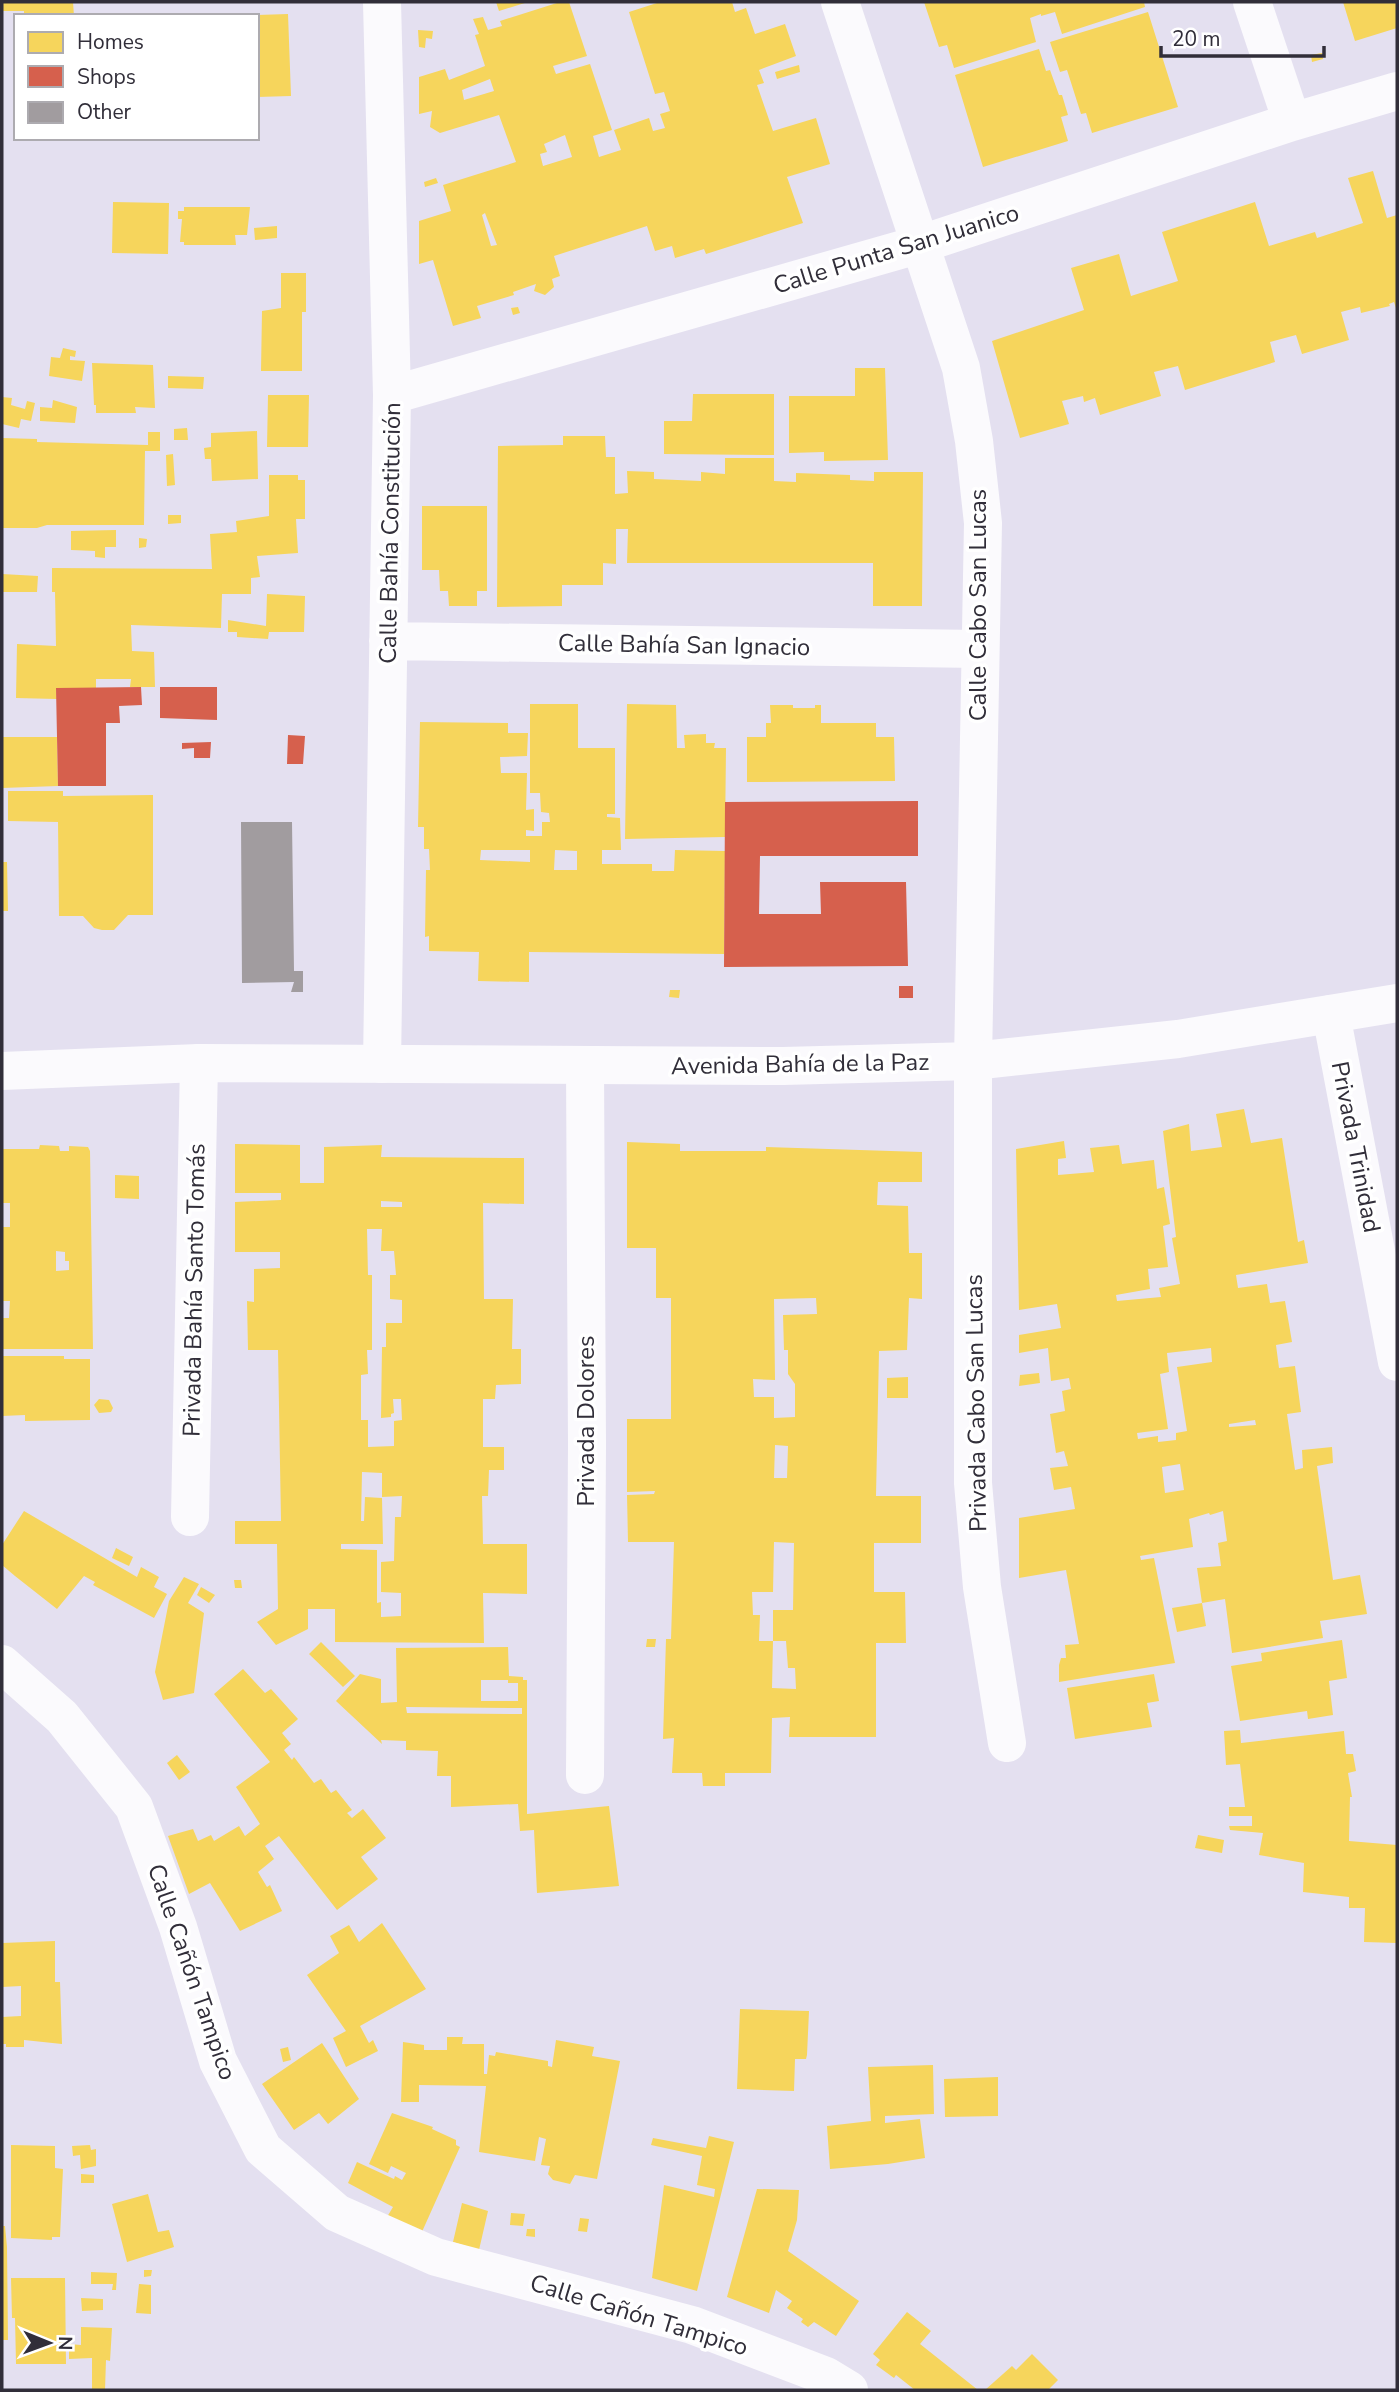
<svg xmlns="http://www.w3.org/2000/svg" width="1399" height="2392" viewBox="0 0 1399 2392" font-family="'Nunito Sans',sans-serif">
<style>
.homes{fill:#f6d55c;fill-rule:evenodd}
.shops{fill:#d6604d}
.building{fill:#a19c9f}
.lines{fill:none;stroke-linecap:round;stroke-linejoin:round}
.minor{stroke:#fbfafd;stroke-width:38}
.tertiary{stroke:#fbfafd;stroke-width:38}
.secondary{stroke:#fbfafd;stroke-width:38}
.labels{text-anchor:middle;stroke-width:7;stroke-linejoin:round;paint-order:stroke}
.street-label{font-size:24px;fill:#312e39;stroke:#fff}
</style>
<rect width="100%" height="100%" fill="#e4e0f0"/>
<path class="homes" d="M2 2H73L74 16H24V11H2Z
M496 2H528L499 11Z
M560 2H569L587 56 553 66 556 74 590 64 612 130 593 136 599 157 621 150 614 130 649 118 653 131 665 128 660 114 670 111 664 92 655 94 629 12 660 2H732L735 12 746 8 755 34 785 24 796 56 759 70 764 83 757 85 773 131 816 118 830 164 787 177 803 223 706 254 704 249 675 258 672 246 655 251 647 226 554 256 560 276 552 279 554 287 545 295 534 291 536 284 513 292 514 295 477 306 481 318 453 326 433 260 419 264V221L451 211 443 185 516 162 499 115 440 133 430 127 432 111 419 114V77L445 69 449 80 485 66 475 35 479 34 473 19 483 17 488 30 502 26 500 21ZM490 79 494 91 464 100 462 90ZM565 135 572 157 543 166 540 154 547 152 544 144ZM485 213 497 245 491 246 482 215Z
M924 2H1144L1145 7 1062 34 1055 12 1041 16V14L1030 18 1036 42 954 68 947 45 939 47Z
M1343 2H1397V28L1355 41Z
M1148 12 1178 107 1092 133 1086 113 1081 114 1067 70 1060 72 1050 42Z
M288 14 291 96 257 97V15Z
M418 30 433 31 432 39 426 38 425 48 419 47Z
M1039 49 1046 71 1050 70 1059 95H1062L1068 115 1061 117 1068 141 983 167 955 75Z
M1322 53 1323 59 1312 62 1311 55Z
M799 65 800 72 777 79 775 72Z
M1373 171 1387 218 1397 215V311L1394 302 1389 304 1390 306 1361 313 1360 307 1341 312 1349 340 1302 354 1296 335 1270 342 1275 362 1185 390 1178 366 1154 372 1161 396 1100 415 1095 398 1084 402 1083 396 1062 401 1069 424 1020 438 992 341 1084 310 1071 268 1119 254 1131 296 1178 281 1162 232 1255 202 1269 246 1315 232 1317 238 1363 223 1348 178Z
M436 178 438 183 425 187 424 182Z
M113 202 169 203 168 254 112 253Z
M184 207H250L247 235H235L236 245H184V242H180L182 219H178V211H184Z
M277 226V238L255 240 254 228Z
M281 273H306V312H302V371H261L262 311 281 308Z
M518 307 520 313 513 315 511 308Z
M63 348 76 351 75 357 70 356V360L85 361 82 381 49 376 51 357 60 358Z
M92 363 153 365 155 408 135 407 136 413H96V405H94Z
M855 368H885L888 460 824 461V452L789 453V396H855Z
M168 376 204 377 203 389 168 388Z
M693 394H774V455L664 454V421H692Z
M268 395H309L308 447H267Z
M2 397 12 398 11 405 25 409 27 401 35 403 31 421 21 419 19 428 2 424Z
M53 400 77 407 75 423 40 421V407L52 408Z
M187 428 188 440H174V429Z
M257 431 258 479 212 481 211 459H205L204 448 211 447V433Z
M148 432H160V451H145L144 525H47L37 528H2V438L37 439V442L148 445Z
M563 436H605L606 457H615V494L628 493 627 471 654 472V479L701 481V472L725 474V458H774V481L796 482V473L850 475V480L874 481V472H923L922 606H873V563H627L628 529H616V564L603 563V585H562V606L497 607 498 446 563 445Z
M173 454 175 485 167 486 166 455Z
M269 475H298V480H305V519H296L298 553 257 556 260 577 251 578V594H222L221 628 131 625 132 651 154 652 155 687H130L131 679H96V688H56L57 699 16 698 17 644 56 646 55 592H52V568L212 569 210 534 237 532 236 521 269 516Z
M422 506H487V591H477V606H449L448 591H440L439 570H422Z
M168 515H181V523L168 524Z
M116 530V547H105V558L95 557V551L71 550V531Z
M139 538 147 539 146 547 139 548Z
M2 574 38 576 37 592H2Z
M267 594 305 596 304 632H269L268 639 237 637V632H228V620L266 626Z
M530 704H578V748H615V814H607V817L620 818 621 850H602V864H652V871H674L675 850 725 851 724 954 529 952V982L478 981 479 952 429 951V936L425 937 426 870H430L429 849H424V827H418L420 722 508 723V733H528L527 756 500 757 501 773H527L526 810 534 809V831L526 830V836H542V822H550L549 813 541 812 540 793H530ZM481 850H530V862L480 860ZM555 850 577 851V870H554Z
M627 704 676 705 677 748H685L684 735 706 734V743H715L714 748H726L725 837 625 839Z
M770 705H793V708H815V705H821V723H876V737H894L895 781 747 782V737H766V723H771Z
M2 737H57L58 786 2 788Z
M8 791H63V796L153 795V915H128L114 930H102L94 928 83 916H59L58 822 8 821Z
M2 862H7L8 911H2Z
M670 990H680L679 998 669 997Z
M1244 1109 1251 1143 1282 1138 1298 1242 1304 1240 1308 1263 1236 1275 1238 1288 1267 1284 1270 1303 1285 1301 1292 1342 1276 1345 1279 1368 1295 1366 1301 1412 1287 1414 1295 1470 1303 1468 1302 1450 1332 1447 1333 1463 1317 1466 1333 1580 1360 1575 1367 1614 1320 1621 1323 1638 1232 1653 1225 1599 1202 1603 1197 1568 1221 1566 1218 1543 1227 1541 1223 1511 1210 1515 1209 1513 1189 1519 1193 1547 1140 1556 1141 1560 1154 1558 1175 1663 1059 1682V1665L1061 1658H1066L1065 1645 1079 1644 1066 1570 1019 1578V1518L1075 1509 1071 1487 1054 1490 1050 1468 1068 1466 1064 1451 1056 1453 1050 1414 1065 1411 1062 1391 1071 1389 1069 1378 1051 1381 1048 1348 1019 1353V1335L1061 1328 1057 1304 1019 1310 1016 1149 1064 1141 1066 1158 1058 1159V1175L1094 1172 1090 1148 1119 1145 1122 1164 1154 1160 1157 1189 1164 1187 1170 1224 1163 1226 1168 1267 1148 1269 1150 1289 1116 1295 1117 1301 1161 1297 1159 1288 1180 1284 1172 1238 1176 1237 1163 1131 1189 1124 1191 1151 1222 1147 1216 1114ZM1211 1348 1212 1362 1177 1367 1187 1431 1176 1433V1440L1158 1442V1436L1138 1439 1137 1433 1168 1429 1160 1374 1169 1372 1167 1353ZM1255 1420 1256 1425 1229 1427V1424ZM1180 1464 1184 1490 1165 1493 1162 1467Z
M627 1142 680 1144V1151H766V1147L922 1152V1182H878L877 1205 908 1206 909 1253H922V1299L909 1298 907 1350 879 1351 876 1496H921V1543H874V1592H905L906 1643H876V1737H789L790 1717 772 1718 771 1773H725V1786H703L702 1773H672L674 1738 663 1739 666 1639H671L674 1542H628L627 1495 654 1494 655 1491 627 1492V1419H671V1298H656V1248H627ZM816 1298 817 1314 783 1315 784 1350H788V1374L795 1384V1417L774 1418V1397H754L753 1379 775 1380 774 1299ZM775 1445 788 1446 787 1478H774ZM774 1542 794 1543 793 1610H773V1641H786L788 1668H795L796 1689 772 1688 773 1641H759L760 1615H753L752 1592H773Z
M235 1144 300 1145V1183H324V1147L382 1145 381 1157 524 1158V1204L483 1203 484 1299H513L512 1349H521V1384L496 1385 495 1399H483V1447H504V1470H489L488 1496H482L483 1544H527V1594L483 1593 484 1643 335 1642V1609H308V1629L276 1645 257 1622 278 1609 277 1544H235V1521H281L278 1350H248L247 1301 254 1302V1269L280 1268V1252H235V1202L281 1200V1193H235ZM381 1201 402 1202V1207H381ZM367 1229H382L381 1251H394L396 1275H390V1299L402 1300V1323H386V1347H382L381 1418 391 1417V1414L394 1413 393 1399H401L402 1420 394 1421V1446L368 1447V1420H361V1375L368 1374 367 1350H372V1275H368ZM362 1472 382 1473V1497L402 1496 401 1517H395L394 1561 381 1562V1592L401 1593V1616L381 1617V1602L377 1603V1550L341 1549V1544H383L382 1498 365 1497 364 1521H361Z
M40 1145 59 1146 60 1151H69V1146L88 1147 90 1151 93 1349H2V1318H9L10 1301H2V1227H10V1203H2V1149H39ZM56 1251 65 1252V1261H69V1270L56 1271Z
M115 1175 139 1176V1199L115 1198Z
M2 1356H64V1359H90V1420L25 1421V1415L2 1416Z
M1039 1373 1040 1383 1019 1386 1020 1375Z
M908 1377V1398H887V1378Z
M99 1399 109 1400 113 1408 111 1412 99 1413 94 1405Z
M24 1511 137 1577 141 1567 159 1577 154 1587 167 1594 154 1618 93 1585 95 1582 84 1576 57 1609 15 1576 2 1565V1545Z
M116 1548 133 1557 129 1566 112 1558Z
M184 1577 199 1584 188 1603 204 1613 194 1693 163 1700 155 1672 169 1601Z
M234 1580H241L242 1588H235Z
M201 1587 215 1595 209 1603 197 1595Z
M1202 1603 1206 1626 1177 1632 1172 1608Z
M647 1639H656L655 1647H646Z
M1342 1640 1347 1678 1329 1681 1333 1715 1308 1719 1307 1711 1240 1721 1231 1666 1262 1661 1261 1653Z
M321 1642 355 1676 343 1687 309 1654Z
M508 1647 509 1676 523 1677V1680H527V1814L609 1806 619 1886 537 1893 534 1830 520 1831 518 1804 451 1807V1776H437L438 1751 406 1750V1741L381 1740 382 1744 336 1701 360 1674 381 1679V1703L397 1702 396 1648ZM481 1680H508V1683H518V1701H481ZM406 1707 522 1708V1714L407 1713Z
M243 1669 265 1693 271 1689 298 1719 282 1733 291 1744 284 1750 292 1760 294 1757 314 1783 321 1779 331 1793 336 1790 352 1810 347 1813 352 1818 363 1809 386 1838 361 1857 378 1879 337 1910 279 1836 265 1846 274 1859 258 1872 267 1887 270 1885 282 1911 240 1931 210 1883 189 1894 168 1836 193 1829 198 1841 211 1835 214 1841 239 1826 245 1836 260 1824 236 1787 270 1762 214 1694Z
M1154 1674 1159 1701 1147 1703 1152 1727 1075 1739 1067 1688Z
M1240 1730 1241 1743 1344 1731 1346 1754H1353L1356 1771 1348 1773 1352 1797H1350L1349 1841 1397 1845V1943L1364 1942 1365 1908H1349V1897L1303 1892 1304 1863 1259 1855 1263 1833 1230 1830 1229 1826H1252V1816H1229V1807H1245L1240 1764 1226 1765 1224 1731Z
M177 1755 190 1772 179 1780 167 1763Z
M1198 1835 1224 1840 1222 1853 1195 1848Z
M382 1923 426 1989 360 2026 369 2043 373 2040 378 2051 346 2067 333 2038 346 2031 307 1975 339 1953 330 1936 349 1925 359 1942Z
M55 1941V1982H60L62 2044 24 2040V2047H6V2044H2V2017L21 2016V1986L2 1987V1943Z
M740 2009 809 2011 807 2055 806 2059H795L794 2091 737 2089Z
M447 2037H463L462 2044H484V2074H487L489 2055 495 2056 496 2052 548 2061V2066L552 2067 556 2040 594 2047 592 2056 620 2061 597 2179 575 2175 570 2184 553 2180 548 2174 550 2166 541 2165 546 2139 539 2137 535 2161 479 2152 486 2086 419 2085V2102H401L403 2042 424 2045V2050H447Z
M322 2043 359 2099 328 2124 319 2113 294 2130 262 2084Z
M288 2047 291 2060 283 2062 280 2049Z
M933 2065 934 2114 885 2116V2123L920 2119 925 2158 888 2164 830 2169 827 2126 871 2121 868 2067Z
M998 2077V2116L945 2117 944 2079Z
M392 2113 433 2127 432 2129 456 2140V2145L460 2147 421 2234 387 2217 393 2207 348 2183 357 2162 394 2179 395 2176 402 2180 406 2173 391 2166 388 2173 369 2164Z
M709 2136 734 2142 697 2291 652 2278 664 2185 714 2197 715 2189 697 2185 702 2156 651 2145 653 2138 706 2148Z
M11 2145 55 2146V2168L63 2169 60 2237H52V2240L11 2238Z
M90 2145 91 2150 96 2149V2166L81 2169 80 2155 73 2156 72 2146Z
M81 2174 94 2175V2183H81Z
M757 2189 799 2190 797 2220 788 2251 859 2301 836 2336 814 2322 808 2327 801 2322 803 2319 787 2308 792 2301 776 2290 769 2313 727 2297Z
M148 2194 158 2232 169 2230 174 2247 127 2262 112 2204Z
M462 2203 488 2211 479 2250 453 2242Z
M511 2213 525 2214 523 2226 510 2225Z
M580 2218 589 2219 587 2232 578 2231Z
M2 2226H5L7 2247 8 2340H2Z
M527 2229H535V2237L526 2236Z
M144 2270H152L151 2276 144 2277Z
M91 2272 117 2273 116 2290H112L113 2284H91Z
M11 2278H65L66 2364H16L15 2318H12Z
M139 2284 151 2285V2314L136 2313Z
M81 2298 103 2299V2310L82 2311Z
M907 2312 931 2331 920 2344 978 2390H915L896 2375 894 2378 876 2365 880 2360 873 2354Z
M81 2327 112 2328 110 2361 106 2360 105 2390H92V2358L69 2359V2344L81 2345Z
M1032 2354 1058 2380 1048 2390H985L1012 2366 1016 2370Z"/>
<path class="shops" d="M141 687 142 705 119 706 120 723H106V786H58L56 688Z
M160 687H217V720L160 718Z
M288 735 305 736 303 764H287Z
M211 742 210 758H194V748L182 749V743Z
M918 801V856H760L759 914H821L820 882H906L908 966 724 967 725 802Z
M899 986H913V998H899Z"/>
<path class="building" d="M241 822H292L294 971H303V992H291L294 982 242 983Z"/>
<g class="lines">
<path class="minor" d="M840 2 961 368 974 441 983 523 973 1061V1483L982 1587 1007 1743
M1252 2 1292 122
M392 395 921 244 1292 122 1397 91
M388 641 980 649
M1331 1014 1397 1362
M382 1064 392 395 382 2
M190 1517 199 1063
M585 1775 587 1445 585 1066"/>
<path class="tertiary" d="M2 1664 62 1717 134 1807 178 1927 218 2061 263 2149 337 2213 436 2257 692 2325 826 2376 849 2390"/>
<path class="secondary" d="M2 1071 199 1063 783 1066 973 1061 1178 1039 1397 1003"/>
</g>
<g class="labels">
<g class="street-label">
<text transform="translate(896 249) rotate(-17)" y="8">Calle Punta San Juanico</text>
<text transform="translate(390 533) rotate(-89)" y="8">Calle Bahía Constitución</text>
<text transform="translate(978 605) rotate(-90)" y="8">Calle Cabo San Lucas</text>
<text transform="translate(684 645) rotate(1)" y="8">Calle Bahía San Ignacio</text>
<text transform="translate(800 1064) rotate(-1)" y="8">Avenida Bahía de la Paz</text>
<text transform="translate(1356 1147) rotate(79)" y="8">Privada Trinidad</text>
<text transform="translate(194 1290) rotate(-89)" y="8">Privada Bahía Santo Tomás</text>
<text transform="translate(976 1403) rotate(-91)" y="8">Privada Cabo San Lucas</text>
<text transform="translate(586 1421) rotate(-90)" y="8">Privada Dolores</text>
<text transform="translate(192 1972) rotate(71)" y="8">Calle Cañón Tampico</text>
<text transform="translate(639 2315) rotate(17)" y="8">Calle Cañón Tampico</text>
</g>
</g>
<rect width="1399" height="2392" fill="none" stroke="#312e39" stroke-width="7"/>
<rect x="14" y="14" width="245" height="126" fill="#ffffff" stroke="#adabb0" stroke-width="2"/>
<rect x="28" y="32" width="35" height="21" fill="#f6d55c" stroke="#adabb0" stroke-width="2"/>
<text x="77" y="49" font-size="21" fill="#312e39">Homes</text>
<rect x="28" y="66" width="35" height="21" fill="#d6604d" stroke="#adabb0" stroke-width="2"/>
<text x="77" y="84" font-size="21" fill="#312e39">Shops</text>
<rect x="28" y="102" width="35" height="21" fill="#a19c9f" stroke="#adabb0" stroke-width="2"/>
<text x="77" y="119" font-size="21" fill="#312e39">Other</text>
<g transform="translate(49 2343) rotate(91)" stroke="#ffffff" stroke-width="5" paint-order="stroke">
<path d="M0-5L12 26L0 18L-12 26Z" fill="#312e39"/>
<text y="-10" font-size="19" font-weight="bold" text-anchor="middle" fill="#312e39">N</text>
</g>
<path d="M1161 46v10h163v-10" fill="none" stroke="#312e39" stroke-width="3.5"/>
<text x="1172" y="46" font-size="21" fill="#312e39" stroke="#ffffff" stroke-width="5" paint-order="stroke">20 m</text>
</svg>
